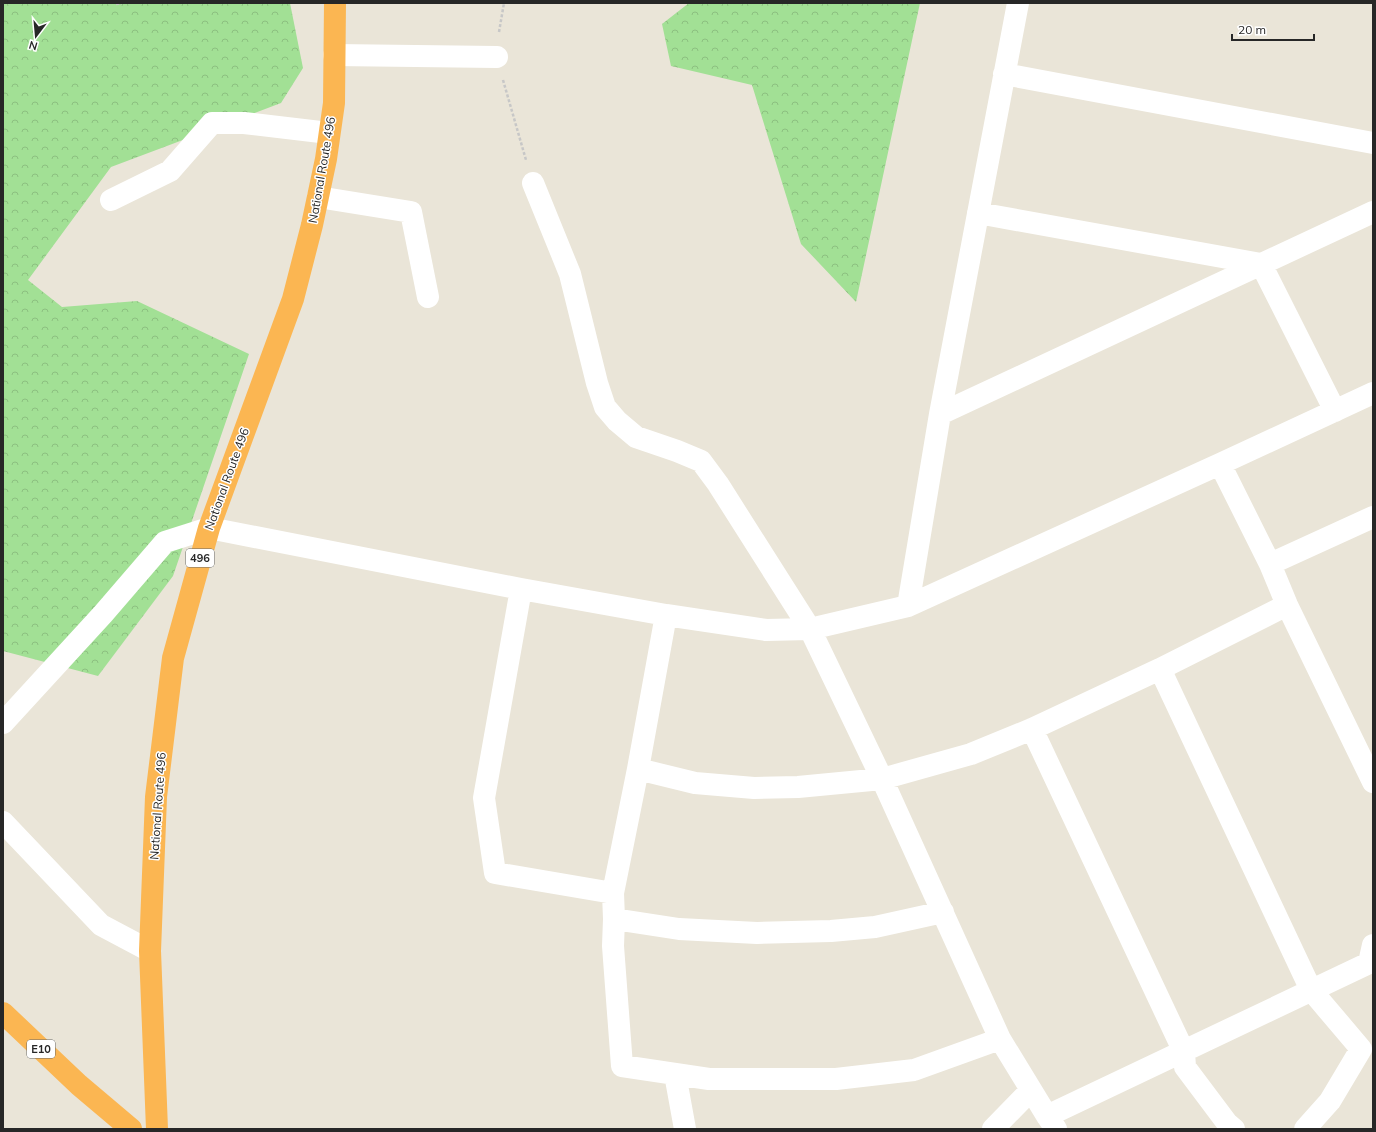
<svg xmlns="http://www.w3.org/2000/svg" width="1376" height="1132" viewBox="0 0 1376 1132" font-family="Mulish,sans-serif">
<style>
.forest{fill:url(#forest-crowns)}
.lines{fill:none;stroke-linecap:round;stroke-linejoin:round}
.path{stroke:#c7c7c7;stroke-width:2.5;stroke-dasharray:3 2;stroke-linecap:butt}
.minor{stroke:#fff;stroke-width:22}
.highway{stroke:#fbb652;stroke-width:22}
.labels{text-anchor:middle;stroke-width:3;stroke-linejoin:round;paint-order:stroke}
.shield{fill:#fff;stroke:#686868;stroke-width:1}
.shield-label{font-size:11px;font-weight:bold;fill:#272727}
.street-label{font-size:12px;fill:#272727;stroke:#fff}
</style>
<defs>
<pattern id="forest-crowns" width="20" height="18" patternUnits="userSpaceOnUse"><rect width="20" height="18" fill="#a2e095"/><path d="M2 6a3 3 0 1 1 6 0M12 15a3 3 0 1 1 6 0" fill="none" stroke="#8cc080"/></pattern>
</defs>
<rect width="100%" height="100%" fill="#eae5d8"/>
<path class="forest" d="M3 3H290L303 68 281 103 111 167 28 280 62 307 137 301 249 354 173 576 98 676 3 651Z
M689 3H920L856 302 801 244 752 85 671 66 662 24Z"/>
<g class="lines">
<path class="path" d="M116 4 122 3
M499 32 504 3
M503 80 526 160"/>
<path class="minor" d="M334 55 497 57
M1004 74 1373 143
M533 183 570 274 597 383 605 407 617 421 636 437 677 451 701 461 718 484 810 629 882 779 1000 1039 1047 1116 1056 1129
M318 197 411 212 428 297
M111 200 170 171 212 123H244L329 133
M978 213 1261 264
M1261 264 1335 411
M940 414 1373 212
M1220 464 1270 564 1287 605 1373 782
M1270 564 1373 517
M521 589 484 798 495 873 613 893
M908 606 940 414 1018 3
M666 615 638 769 613 893 614 919 613 946 622 1066 709 1079H836L914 1070 1000 1039
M1160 669 1311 990 1361 1049 1330 1101 1305 1129
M3 723 103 614 165 542 209 528 521 589 666 615 766 630 810 629 908 606 1220 464 1373 393
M1032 729 1184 1052 1185 1067 1227 1123 1234 1129
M638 769 695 783 754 788 798 787 882 779 971 754 1032 729 1160 669 1287 605
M3 822 101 925 150 951
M614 919 679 929 757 933 831 931 875 927 943 912
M675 1074 685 1129
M1047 1116 1369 963 1373 945
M993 1129 1031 1090"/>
<path class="highway" d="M3 1013 79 1085 131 1129
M157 1129 150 951 156 797 173 658 209 528 293 299 312 225 326 159 334 103 335 3"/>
</g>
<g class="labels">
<g class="shield">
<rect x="186" y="549" width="28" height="18" rx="3"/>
<rect x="27" y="1040" width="28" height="18" rx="3"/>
</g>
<g class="shield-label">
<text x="200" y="562">496</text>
<text x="41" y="1053">E10</text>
</g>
<g class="street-label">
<text transform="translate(322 170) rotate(-80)" y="4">National Route 496</text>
<text transform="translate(227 479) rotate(-70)" y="4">National Route 496</text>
<text transform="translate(158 806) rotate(-86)" y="4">National Route 496</text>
</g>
</g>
<rect width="1376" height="1132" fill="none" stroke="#272727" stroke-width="8"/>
<g transform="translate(36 36) rotate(196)" stroke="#ffffff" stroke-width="3" paint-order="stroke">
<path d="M0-3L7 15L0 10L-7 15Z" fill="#272727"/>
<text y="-6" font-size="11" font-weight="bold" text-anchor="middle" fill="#272727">N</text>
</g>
<path d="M1232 34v6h82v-6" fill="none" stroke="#272727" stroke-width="2"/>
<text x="1238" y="34" font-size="12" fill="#272727" stroke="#ffffff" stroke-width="3" paint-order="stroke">20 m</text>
</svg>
